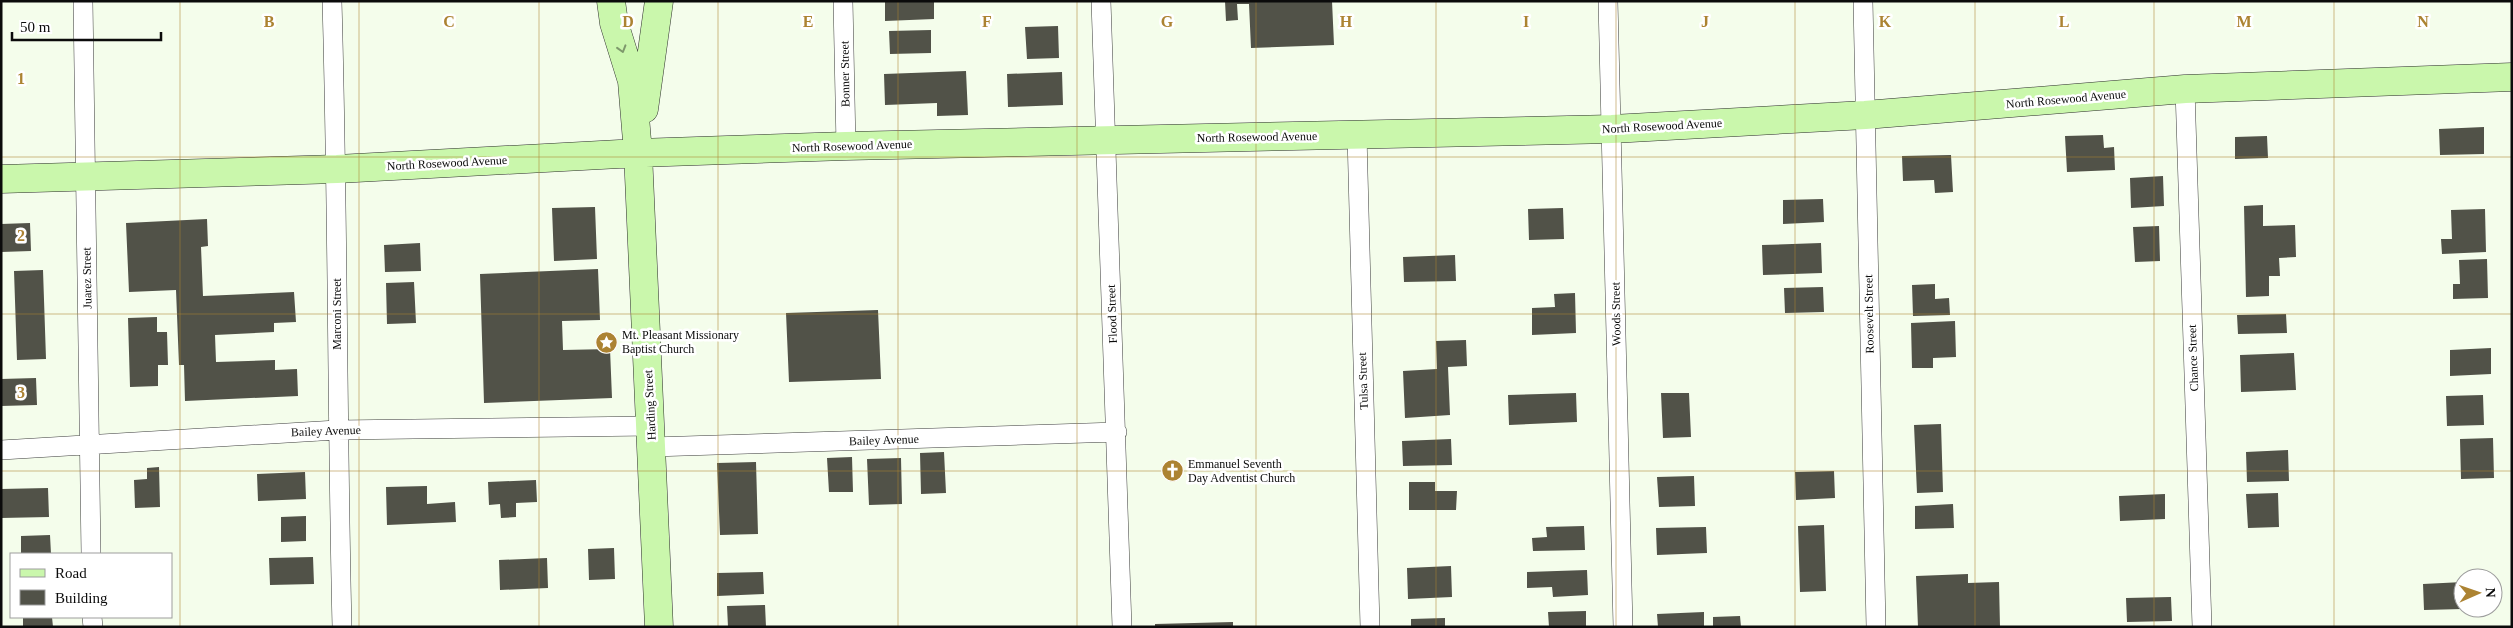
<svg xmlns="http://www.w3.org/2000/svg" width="2513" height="628" viewBox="0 0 2513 628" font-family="'Times New Roman',serif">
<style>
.building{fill:#515248}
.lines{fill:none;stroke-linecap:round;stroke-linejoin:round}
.street-casing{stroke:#3e3e3e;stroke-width:20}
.secondary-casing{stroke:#2d2d2d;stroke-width:29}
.street{stroke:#fff;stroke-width:19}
.secondary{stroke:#caf7ac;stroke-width:28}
.oneway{stroke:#7e996c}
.grid{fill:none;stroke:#ac8332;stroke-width:1;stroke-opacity:0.55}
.labels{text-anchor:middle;stroke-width:5;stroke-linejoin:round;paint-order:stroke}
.street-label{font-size:12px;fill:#0b0b0b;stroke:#fff}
.poi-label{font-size:12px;fill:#0b0b0b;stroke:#fff;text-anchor:start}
.grid-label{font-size:16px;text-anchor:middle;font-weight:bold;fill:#ac8332;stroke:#fff;stroke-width:5;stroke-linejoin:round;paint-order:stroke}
</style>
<rect width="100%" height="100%" fill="#f4fdeb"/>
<path class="building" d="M885 1H934V19L885 21Z
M1225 1H1332L1334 45 1251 48 1249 4H1237L1238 20 1226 21Z
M1058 26 1059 58 1027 59 1025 27Z
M931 30V53L890 54 889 31Z
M966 71 968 115 937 116V103L885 105 884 74Z
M1062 72 1063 105 1008 107 1007 74Z
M2484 127V154L2440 155 2439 129Z
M2103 135 2104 148 2114 147 2115 170 2067 172 2065 136Z
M2267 136 2268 158 2235 159V137Z
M1951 155 1953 192 1935 193 1934 180 1903 181 1902 156Z
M2163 176 2164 206 2131 208 2130 178Z
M1823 199 1824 222 1783 224V200Z
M2263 205V226L2295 225 2296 257 2279 258 2280 276H2269V296L2246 297 2244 206Z
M595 207 597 259 554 261 552 208Z
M1563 208 1564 239 1529 240 1528 209Z
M2485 209 2486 252 2442 254 2441 239H2452L2451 210Z
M207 219 208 246 201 247 203 296 294 292 296 322 274 323V332L215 335 216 362 275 360V370L297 369 298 396 185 401 184 365H179L176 290 129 292 126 223Z
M30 223 31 251 1 252V224Z
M2159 226 2160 261 2135 262 2133 227Z
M420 243 421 271 385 272 384 245Z
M1821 243 1822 273 1763 275 1762 245Z
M1455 255 1456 281 1404 282 1403 257Z
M2487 259 2488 298 2453 299V284H2460L2459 260Z
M598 269 600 320 562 321 563 350 610 349 612 398 484 403 480 274Z
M43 270 46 359 17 360 14 271Z
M414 282 416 323 387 324 386 283Z
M1935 284V299L1949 298 1950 315 1913 316 1912 285Z
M1823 287 1824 312 1785 313 1784 288Z
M1575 293 1576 333 1532 335V308L1555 307 1554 294Z
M878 310 881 379 789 382 786 313Z
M2286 314 2287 333 2238 334 2237 315Z
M157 317V332H167L168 365H158V386L130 387 128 318Z
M1955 321 1956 357 1933 358V368H1912L1911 323Z
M1466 340 1467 366 1448 367 1450 415 1405 418 1403 371 1437 369 1436 341Z
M2491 348V374L2450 376V350Z
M2294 353 2296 390 2241 392 2240 355Z
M36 378 37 405 1 406V379Z
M1576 393 1577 422 1509 425 1508 395Z
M1661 393H1689L1691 437 1663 438Z
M2483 395 2484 425 2447 426 2446 396Z
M1941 424 1943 492 1917 493 1914 425Z
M2493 438 2494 478 2461 479 2460 439Z
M1451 439 1452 465 1403 466 1402 441Z
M2288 450 2289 481 2247 482 2246 452Z
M944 452 946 493 921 494 920 453Z
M852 457 853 492H829L827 458Z
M901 458 902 504 869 505 867 459Z
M756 462 758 534 720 535 717 463Z
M159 467 160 507 135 508 134 480 147 479V468Z
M1834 471 1835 498 1796 500 1795 472Z
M305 472 306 499 258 501 257 474Z
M1694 476 1695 506 1659 507 1657 477Z
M536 480 537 502 516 503V517L501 518 500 504 489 505 488 482Z
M1409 482H1435V491H1457L1456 510H1409Z
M427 486V504L455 502 456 522 387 525 386 487Z
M48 488 49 517 1 518V489Z
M2278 493 2279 527 2248 528 2246 494Z
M2165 494V519L2120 521 2119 496Z
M1953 504 1954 528 1915 529V506Z
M306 516V541L281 542V517Z
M1824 525 1826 591 1800 592 1798 526Z
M1584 526 1585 550 1533 551 1532 538 1547 537 1546 527Z
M1706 527 1707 553 1657 555 1656 528Z
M50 535 51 554H21V536Z
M614 548 615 579 589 580 588 549Z
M313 557 314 584 270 585 269 558Z
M547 558 548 588 500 590 499 560Z
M1451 566 1452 597 1408 599 1407 568Z
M1587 570 1588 595 1553 597 1552 587 1527 588V572Z
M763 572 764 594 717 596V573Z
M1968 574V583L1999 582 2000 627H1918L1916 576Z
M2463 582V609L2424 610 2423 584Z
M2171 597 2172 621 2127 622 2126 598Z
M765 605 766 627H728L727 606Z
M1586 611V627H1549L1548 612Z
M1704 612V627H1658L1657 614Z
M1740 616 1741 627H1713V617Z
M23 617H52L53 627H23Z
M1445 618V627H1411V619Z
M1233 622V627H1155V624Z"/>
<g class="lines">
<defs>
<path id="street" d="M83 1 91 554
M332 1C338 210 337 418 342 627
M843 1 846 146
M1101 1 1122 627
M1608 1 1623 627
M1863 1 1876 627
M2185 89 2202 627
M1357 135 1370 627
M652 447 1117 432
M1 450 337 430 651 426
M92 617 93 627"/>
<path id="secondary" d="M611 1 614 23 632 81 638 153 659 627
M644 109 659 1
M1 179 337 169 638 153 846 146 1612 129 1865 115 2185 89 2512 77"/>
</defs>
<use href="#street" class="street-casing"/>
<use href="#secondary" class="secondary-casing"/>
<use href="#street" class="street"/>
<use href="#secondary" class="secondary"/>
</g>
<defs><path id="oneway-chevron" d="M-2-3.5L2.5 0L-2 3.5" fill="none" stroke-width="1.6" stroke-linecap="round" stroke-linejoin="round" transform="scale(1.25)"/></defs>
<use class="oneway" href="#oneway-chevron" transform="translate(622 49) rotate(73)"/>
<path class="grid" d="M180 1V627M359 1V627M539 1V627M718 1V627M898 1V627M1077 1V627M1256 1V627M1436 1V627M1616 1V627M1795 1V627M1975 1V627M2154 1V627M2334 1V627M1 157H2512M1 314H2512M1 471H2512"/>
<defs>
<symbol id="sight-disc" viewBox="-11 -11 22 22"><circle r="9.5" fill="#ac8332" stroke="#fff"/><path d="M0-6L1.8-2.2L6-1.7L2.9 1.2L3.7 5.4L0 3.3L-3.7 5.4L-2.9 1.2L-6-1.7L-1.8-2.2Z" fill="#fff"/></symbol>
<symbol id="church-disc" viewBox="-11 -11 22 22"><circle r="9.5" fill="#ac8332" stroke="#fff"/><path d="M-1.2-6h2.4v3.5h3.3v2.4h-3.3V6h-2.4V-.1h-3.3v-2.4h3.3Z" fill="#fff"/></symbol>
</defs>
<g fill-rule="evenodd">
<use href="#sight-disc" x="594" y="330" width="25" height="25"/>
<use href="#church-disc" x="1160" y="458" width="25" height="25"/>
</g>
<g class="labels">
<g class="street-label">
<text transform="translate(845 74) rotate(-91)" y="4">Bonner Street</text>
<text transform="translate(2066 99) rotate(-5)" y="4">North Rosewood Avenue</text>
<text transform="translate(1662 126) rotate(-3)" y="4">North Rosewood Avenue</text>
<text transform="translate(1257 137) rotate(-1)" y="4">North Rosewood Avenue</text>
<text transform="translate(852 146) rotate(-2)" y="4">North Rosewood Avenue</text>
<text transform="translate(447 163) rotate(-3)" y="4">North Rosewood Avenue</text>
<text transform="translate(87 278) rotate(-91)" y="4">Juarez Street</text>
<text transform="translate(337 314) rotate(-90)" y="4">Marconi Street</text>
<text transform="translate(1112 314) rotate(-92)" y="4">Flood Street</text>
<text transform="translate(1616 314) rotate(-91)" y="4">Woods Street</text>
<text transform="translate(1869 314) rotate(-91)" y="4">Roosevelt Street</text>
<text transform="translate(2193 358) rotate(-92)" y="4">Chance Street</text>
<text transform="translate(1363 381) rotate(-92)" y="4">Tulsa Street</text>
<text transform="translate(650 405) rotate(-93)" y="4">Harding Street</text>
<text transform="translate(326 431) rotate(-2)" y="4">Bailey Avenue</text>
<text transform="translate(884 440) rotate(-2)" y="4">Bailey Avenue</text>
</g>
<g class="poi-label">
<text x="622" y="339">Mt. Pleasant Missionary<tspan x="622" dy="14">Baptist Church</tspan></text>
<text x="1188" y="468">Emmanuel Seventh<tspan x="1188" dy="14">Day Adventist Church</tspan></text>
</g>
</g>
<g class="grid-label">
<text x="269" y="27">B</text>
<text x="449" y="27">C</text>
<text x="628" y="27">D</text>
<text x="808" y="27">E</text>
<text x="987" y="27">F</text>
<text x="1167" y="27">G</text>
<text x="1346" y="27">H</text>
<text x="1526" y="27">I</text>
<text x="1705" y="27">J</text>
<text x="1885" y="27">K</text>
<text x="2064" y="27">L</text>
<text x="2244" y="27">M</text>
<text x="2423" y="27">N</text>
<text x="21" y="84">1</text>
<text x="21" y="241">2</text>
<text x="21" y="398">3</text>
</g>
<rect width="2513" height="628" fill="none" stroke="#0b0b0b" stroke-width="5"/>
<rect x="10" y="553" width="162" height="65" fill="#ffffff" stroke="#9d9d9d"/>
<rect x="20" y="569" width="25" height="8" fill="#caf7ac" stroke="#9d9d9d"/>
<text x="55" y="578" font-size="15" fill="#0b0b0b">Road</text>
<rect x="20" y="590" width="25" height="15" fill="#515248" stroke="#9d9d9d"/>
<text x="55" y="603" font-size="15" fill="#0b0b0b">Building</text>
<g transform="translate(2478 593) rotate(88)"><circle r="24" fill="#ffffff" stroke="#9d9d9d"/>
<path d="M0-4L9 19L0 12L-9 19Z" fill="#ac8332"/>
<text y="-8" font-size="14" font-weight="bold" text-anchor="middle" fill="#0b0b0b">N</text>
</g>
<path d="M12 32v8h149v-8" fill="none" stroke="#0b0b0b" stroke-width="2.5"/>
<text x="20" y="32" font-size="15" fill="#0b0b0b" stroke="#ffffff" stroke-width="4" paint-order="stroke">50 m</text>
</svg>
